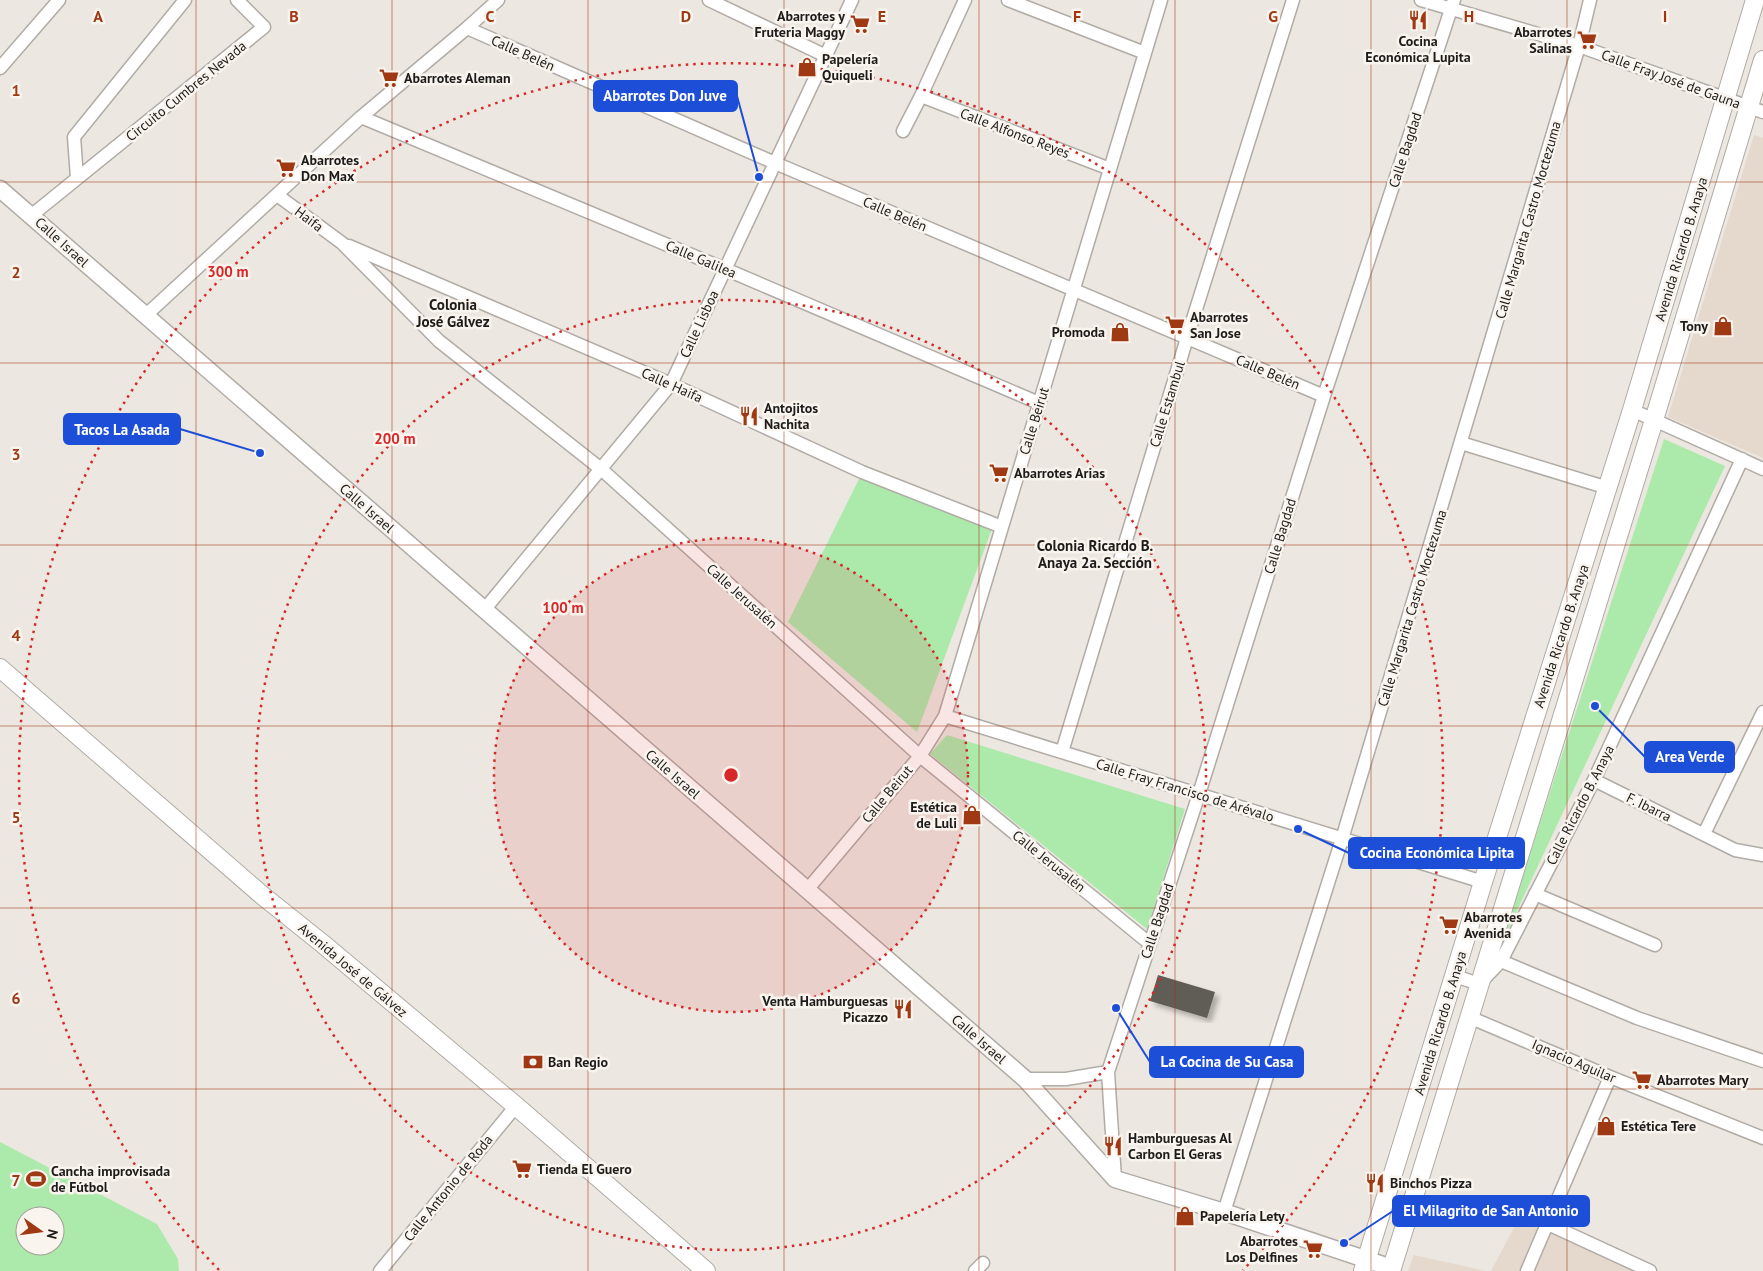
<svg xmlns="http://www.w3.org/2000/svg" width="1763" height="1271" viewBox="0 0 1763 1271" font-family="'PT Sans',sans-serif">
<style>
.built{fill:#e5d9cd}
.green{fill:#aceaac;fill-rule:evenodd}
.building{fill:#615c57;filter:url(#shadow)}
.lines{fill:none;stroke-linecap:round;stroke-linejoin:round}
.minor-casing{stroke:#b1aba6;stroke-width:15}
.tertiary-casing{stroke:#b1aba6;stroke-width:19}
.secondary-casing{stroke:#b1aba6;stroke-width:20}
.minor{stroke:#fff;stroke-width:12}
.tertiary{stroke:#fff;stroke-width:16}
.secondary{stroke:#fff;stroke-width:18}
.grid{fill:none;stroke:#9f3914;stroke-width:1;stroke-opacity:0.55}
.ring{fill:none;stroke:#d62828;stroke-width:2.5;stroke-dasharray:2.5 5}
.labels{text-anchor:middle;stroke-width:5;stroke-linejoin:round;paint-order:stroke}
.poi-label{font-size:14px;font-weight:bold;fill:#1e1c1a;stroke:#faf4ee;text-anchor:start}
.street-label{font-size:14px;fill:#1e1c1a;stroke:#faf4ee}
.neighbourhood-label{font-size:15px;font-weight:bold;fill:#1e1c1a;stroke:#faf4ee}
.grid-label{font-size:16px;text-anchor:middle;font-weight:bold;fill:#9f3914;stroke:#faf4ee;stroke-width:5;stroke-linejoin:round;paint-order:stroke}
.centre{fill:#d62828;stroke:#faf4ee;stroke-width:2.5}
.ring-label{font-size:15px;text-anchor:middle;font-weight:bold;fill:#d62828;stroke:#faf4ee;stroke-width:5;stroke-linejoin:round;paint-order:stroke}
.leader{fill:none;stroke:#1d4ed8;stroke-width:2}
.callout-dot{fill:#1d4ed8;stroke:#faf4ee;stroke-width:2}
.callout{fill:#1d4ed8;stroke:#1d4ed8;stroke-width:2}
.callout-label{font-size:15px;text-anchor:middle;font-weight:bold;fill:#fff}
</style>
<defs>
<filter id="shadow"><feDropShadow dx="4.5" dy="4.5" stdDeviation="2.5" flood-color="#0004"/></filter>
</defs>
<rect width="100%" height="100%" fill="#ede7e1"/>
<path class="built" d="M1754 135 1763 138V458L1668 417Z
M1527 1203 1639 1271H1491Z
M1414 1255 1486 1271H1408Z"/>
<path class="green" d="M1664 439 1725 466 1500 947Z
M862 473 993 526 917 732 788 622Z
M947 735 1185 809 1147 929 930 754Z
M0 1142 157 1224 178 1259 179 1271H0ZM25 1216H55V1246H25Z"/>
<path class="building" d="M1158 975 1215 992 1207 1018 1150 1001Z"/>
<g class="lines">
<defs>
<path id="minor" d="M709 0 826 56
M1008 0 1145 53
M1421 0 1579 46 1763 112
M467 28 775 163 1324 396
M0 68 59 0
M921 96 1110 169
M361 117 725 269 1039 403
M903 131 921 96 965 0
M77 178 74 137 185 0
M277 195 342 243 439 341 601 469 920 756 1149 943
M32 215 264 27 237 0
M349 246 671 384 862 472 1002 527
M145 316 361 117 467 28 498 0
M1632 410 1763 469
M1461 443 1608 488
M484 610 671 384 852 0
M945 716 1483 882
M1062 752 1187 338 1293 0
M1594 780 1735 850 1763 855
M1704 834 1763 712
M807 890 920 756 945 716 1161 0
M1535 894 1655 945
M1501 961 1637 1018 1763 1061
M1455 976 1479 984 1501 961 1594 780 1742 459
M1469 1017 1610 1077 1763 1138
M1025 1079H1066L1108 1072
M1115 1179 1108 1072 1199 794 1324 396 1454 0
M1224 1212 1342 839 1579 46 1590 0
M1548 1224 1650 1271
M380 1271 516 1106
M975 1271 983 1263
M1527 1271 1610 1077"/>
<path id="tertiary" d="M0 189 1025 1079 1115 1179 1224 1212 1392 1268"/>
<path id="secondary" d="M0 668 263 896 323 944 516 1106 706 1271
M1363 1271 1483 882 1632 410 1755 0
M1391 1271 1654 420 1763 60"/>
</defs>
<use href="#minor" class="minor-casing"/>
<use href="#tertiary" class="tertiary-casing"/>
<use href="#secondary" class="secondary-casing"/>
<use href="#minor" class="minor"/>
<use href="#tertiary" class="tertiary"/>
<use href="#secondary" class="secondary"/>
</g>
<path class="grid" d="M196 0V1271M392 0V1271M588 0V1271M784 0V1271M979 0V1271M1175 0V1271M1371 0V1271M1567 0V1271M0 182H1763M0 363H1763M0 545H1763M0 726H1763M0 908H1763M0 1089H1763"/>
<circle cx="731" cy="775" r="237" fill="#d62828" fill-opacity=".12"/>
<g class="ring">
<circle cx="731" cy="775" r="237"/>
<circle cx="731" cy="775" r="475"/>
<path d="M219 1270A712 712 0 1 1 1243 1270"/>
</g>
<defs>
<symbol id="restaurant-bare" viewBox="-9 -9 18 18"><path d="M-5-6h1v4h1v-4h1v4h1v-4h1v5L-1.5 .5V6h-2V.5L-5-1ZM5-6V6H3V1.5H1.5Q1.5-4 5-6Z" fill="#9f3914" stroke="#faf4ee" stroke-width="2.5" paint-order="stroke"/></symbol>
<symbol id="supermarket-bare" viewBox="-9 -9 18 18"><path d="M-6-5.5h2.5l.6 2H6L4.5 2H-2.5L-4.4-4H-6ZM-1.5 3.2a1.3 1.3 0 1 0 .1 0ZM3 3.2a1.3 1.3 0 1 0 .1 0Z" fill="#9f3914" stroke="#faf4ee" stroke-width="2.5" paint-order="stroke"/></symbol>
<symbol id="shop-bare" viewBox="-9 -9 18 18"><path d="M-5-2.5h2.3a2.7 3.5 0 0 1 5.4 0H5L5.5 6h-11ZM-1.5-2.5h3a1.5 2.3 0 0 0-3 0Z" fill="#9f3914" stroke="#faf4ee" stroke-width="2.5" paint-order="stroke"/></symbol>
<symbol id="bank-bare" viewBox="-9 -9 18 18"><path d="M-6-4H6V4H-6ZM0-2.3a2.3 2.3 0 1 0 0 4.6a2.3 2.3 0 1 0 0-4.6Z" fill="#9f3914" stroke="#faf4ee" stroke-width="2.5" paint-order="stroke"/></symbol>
<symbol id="stadium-bare" viewBox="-9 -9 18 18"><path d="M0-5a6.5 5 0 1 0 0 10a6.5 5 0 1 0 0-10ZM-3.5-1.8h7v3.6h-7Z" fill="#9f3914" stroke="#faf4ee" stroke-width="2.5" paint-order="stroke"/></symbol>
</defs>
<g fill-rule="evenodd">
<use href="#restaurant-bare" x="1404" y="6" width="28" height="28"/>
<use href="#supermarket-bare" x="846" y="10" width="28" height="28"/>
<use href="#supermarket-bare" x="1573" y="26" width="28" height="28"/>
<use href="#shop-bare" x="793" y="53" width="28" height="28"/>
<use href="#supermarket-bare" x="375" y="64" width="28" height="28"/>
<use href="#supermarket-bare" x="272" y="154" width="28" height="28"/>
<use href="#supermarket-bare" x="1161" y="311" width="28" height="28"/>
<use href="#shop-bare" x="1709" y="312" width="28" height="28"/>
<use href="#shop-bare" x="1106" y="318" width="28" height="28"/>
<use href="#restaurant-bare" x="735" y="402" width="28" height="28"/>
<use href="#supermarket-bare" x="985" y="459" width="28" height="28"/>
<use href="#shop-bare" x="958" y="801" width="28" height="28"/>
<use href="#supermarket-bare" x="1435" y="911" width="28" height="28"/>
<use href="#restaurant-bare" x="889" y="995" width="28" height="28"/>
<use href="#bank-bare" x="519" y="1048" width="28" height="28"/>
<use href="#supermarket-bare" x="1628" y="1066" width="28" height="28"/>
<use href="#shop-bare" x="1592" y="1112" width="28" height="28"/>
<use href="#restaurant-bare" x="1099" y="1132" width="28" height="28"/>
<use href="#supermarket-bare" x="508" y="1155" width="28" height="28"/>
<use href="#stadium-bare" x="22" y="1165" width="28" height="28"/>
<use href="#restaurant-bare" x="1361" y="1169" width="28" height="28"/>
<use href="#shop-bare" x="1171" y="1202" width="28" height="28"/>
<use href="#supermarket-bare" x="1299" y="1235" width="28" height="28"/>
</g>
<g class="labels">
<g class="poi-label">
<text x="845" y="21" text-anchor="end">Abarrotes y<tspan x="845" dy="16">Fruteria Maggy</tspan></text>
<text x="1572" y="37" text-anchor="end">Abarrotes<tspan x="1572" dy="16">Salinas</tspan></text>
<text x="1418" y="46" text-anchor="middle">Cocina<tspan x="1418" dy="16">Económica Lupita</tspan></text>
<text x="822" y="64">Papelería<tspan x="822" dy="16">Quiqueli</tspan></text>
<text x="404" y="83">Abarrotes Aleman</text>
<text x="301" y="165">Abarrotes<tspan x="301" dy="16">Don Max</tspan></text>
<text x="1190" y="322">Abarrotes<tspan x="1190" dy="16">San Jose</tspan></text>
<text x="1708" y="331" text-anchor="end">Tony</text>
<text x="1105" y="337" text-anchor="end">Promoda</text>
<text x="764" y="413">Antojitos<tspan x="764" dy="16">Nachita</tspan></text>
<text x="1014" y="478">Abarrotes Arias</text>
<text x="957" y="812" text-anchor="end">Estética<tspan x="957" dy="16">de Luli</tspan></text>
<text x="1464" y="922">Abarrotes<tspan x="1464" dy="16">Avenida</tspan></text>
<text x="888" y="1006" text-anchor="end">Venta Hamburguesas<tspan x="888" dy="16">Picazzo</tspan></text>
<text x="548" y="1067">Ban Regio</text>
<text x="1657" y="1085">Abarrotes Mary</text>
<text x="1621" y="1131">Estética Tere</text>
<text x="1128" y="1143">Hamburguesas Al<tspan x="1128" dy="16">Carbon El Geras</tspan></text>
<text x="537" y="1174">Tienda El Guero</text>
<text x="51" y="1176">Cancha improvisada<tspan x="51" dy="16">de Fútbol</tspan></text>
<text x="1390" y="1188">Binchos Pizza</text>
<text x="1200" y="1221">Papelería Lety</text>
<text x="1298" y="1246" text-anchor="end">Abarrotes<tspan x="1298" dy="16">Los Delfines</tspan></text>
</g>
<g class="street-label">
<text transform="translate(523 53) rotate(24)" y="5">Calle Belén</text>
<text transform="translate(1671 79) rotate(20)" y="5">Calle Fray José de Gauna</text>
<text transform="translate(186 91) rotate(-39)" y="5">Circuito Cumbres Nevada</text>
<text transform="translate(1015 133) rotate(21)" y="5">Calle Alfonso Reyes</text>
<text transform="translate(1405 150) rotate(-72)" y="5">Calle Bagdad</text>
<text transform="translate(895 214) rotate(23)" y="5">Calle Belén</text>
<text transform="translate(309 219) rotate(37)" y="5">Haifa</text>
<text transform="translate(1528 220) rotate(-74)" y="5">Calle Margarita Castro Moctezuma</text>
<text transform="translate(62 242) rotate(42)" y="5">Calle Israel</text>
<text transform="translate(1681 249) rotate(-73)" y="5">Avenida Ricardo B. Anaya</text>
<text transform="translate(701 259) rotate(23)" y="5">Calle Galilea</text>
<text transform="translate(699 324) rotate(-65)" y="5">Calle Lisboa</text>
<text transform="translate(1268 372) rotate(23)" y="5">Calle Belén</text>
<text transform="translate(672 385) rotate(24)" y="5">Calle Haifa</text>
<text transform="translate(1167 404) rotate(-73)" y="5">Calle Estambul</text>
<text transform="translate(1034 421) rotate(-73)" y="5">Calle Beirut</text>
<text transform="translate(367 508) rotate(41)" y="5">Calle Israel</text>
<text transform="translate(1280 536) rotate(-73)" y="5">Calle Bagdad</text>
<text transform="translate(742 596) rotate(42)" y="5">Calle Jerusalén</text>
<text transform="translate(1412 608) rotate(-73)" y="5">Calle Margarita Castro Moctezuma</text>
<text transform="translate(1561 636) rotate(-72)" y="5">Avenida Ricardo B. Anaya</text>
<text transform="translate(673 774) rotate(41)" y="5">Calle Israel</text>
<text transform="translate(1185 790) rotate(17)" y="5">Calle Fray Francisco de Arévalo</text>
<text transform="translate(887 794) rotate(-50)" y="5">Calle Beirut</text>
<text transform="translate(1580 805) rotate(-63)" y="5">Calle Ricardo B. Anaya</text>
<text transform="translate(1649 807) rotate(26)" y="5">F. Ibarra</text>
<text transform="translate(1049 861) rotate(39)" y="5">Calle Jerusalén</text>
<text transform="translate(1157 921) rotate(-72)" y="5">Calle Bagdad</text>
<text transform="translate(353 970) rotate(40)" y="5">Avenida José de Gálvez</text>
<text transform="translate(1440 1023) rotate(-73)" y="5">Avenida Ricardo B. Anaya</text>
<text transform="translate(979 1039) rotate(41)" y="5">Calle Israel</text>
<text transform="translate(1574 1061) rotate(23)" y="5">Ignacio Aguilar</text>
<text transform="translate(448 1188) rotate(-51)" y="5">Calle Antonio de Roda</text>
</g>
<g class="neighbourhood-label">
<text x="453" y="310">Colonia<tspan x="453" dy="17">José Gálvez</tspan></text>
<text x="1095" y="551">Colonia Ricardo B.<tspan x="1095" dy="17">Anaya 2a. Sección</tspan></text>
</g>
</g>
<g class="grid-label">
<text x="98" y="22">A</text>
<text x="294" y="22">B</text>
<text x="490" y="22">C</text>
<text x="686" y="22">D</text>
<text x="882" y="22">E</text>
<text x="1077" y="22">F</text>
<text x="1273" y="22">G</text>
<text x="1469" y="22">H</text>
<text x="1665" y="22">I</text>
<text x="16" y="96">1</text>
<text x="16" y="278">2</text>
<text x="16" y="460">3</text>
<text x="16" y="641">4</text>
<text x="16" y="823">5</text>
<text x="16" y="1004">6</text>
<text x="16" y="1186">7</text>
</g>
<circle cx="731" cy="775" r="8" class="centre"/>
<g class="ring-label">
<text x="228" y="277">300 m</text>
<text x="395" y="444">200 m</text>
<text x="563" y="613">100 m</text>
</g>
<path class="leader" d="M759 177L737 96M260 453L180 429M1595 706L1645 757M1298 829L1349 853M1116 1008L1150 1062M1344 1243L1393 1211"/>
<g class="callout-dot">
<circle cx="759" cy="177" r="5"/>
<circle cx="260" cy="453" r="5"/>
<circle cx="1595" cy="706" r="5"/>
<circle cx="1298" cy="829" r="5"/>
<circle cx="1116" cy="1008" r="5"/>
<circle cx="1344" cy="1243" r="5"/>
</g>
<g class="callout">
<rect x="594" y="81" width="143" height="30" rx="5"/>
<rect x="64" y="414" width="116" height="30" rx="5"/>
<rect x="1645" y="742" width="89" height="30" rx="5"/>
<rect x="1349" y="838" width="175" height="30" rx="5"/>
<rect x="1150" y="1047" width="153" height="30" rx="5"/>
<rect x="1393" y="1196" width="196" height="30" rx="5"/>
</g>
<g class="callout-label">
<text x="665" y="101">Abarrotes Don Juve</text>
<text x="122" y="435">Tacos La Asada</text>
<text x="1690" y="762">Area Verde</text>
<text x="1437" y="858">Cocina Económica Lipita</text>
<text x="1227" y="1067">La Cocina de Su Casa</text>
<text x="1491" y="1216">El Milagrito de San Antonio</text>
</g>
<g transform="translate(40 1231) rotate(104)"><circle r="24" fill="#faf4ee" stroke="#a29e99"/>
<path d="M0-4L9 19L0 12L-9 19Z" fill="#9f3914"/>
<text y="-8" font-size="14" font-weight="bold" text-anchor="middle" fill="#1e1c1a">N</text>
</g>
</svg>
